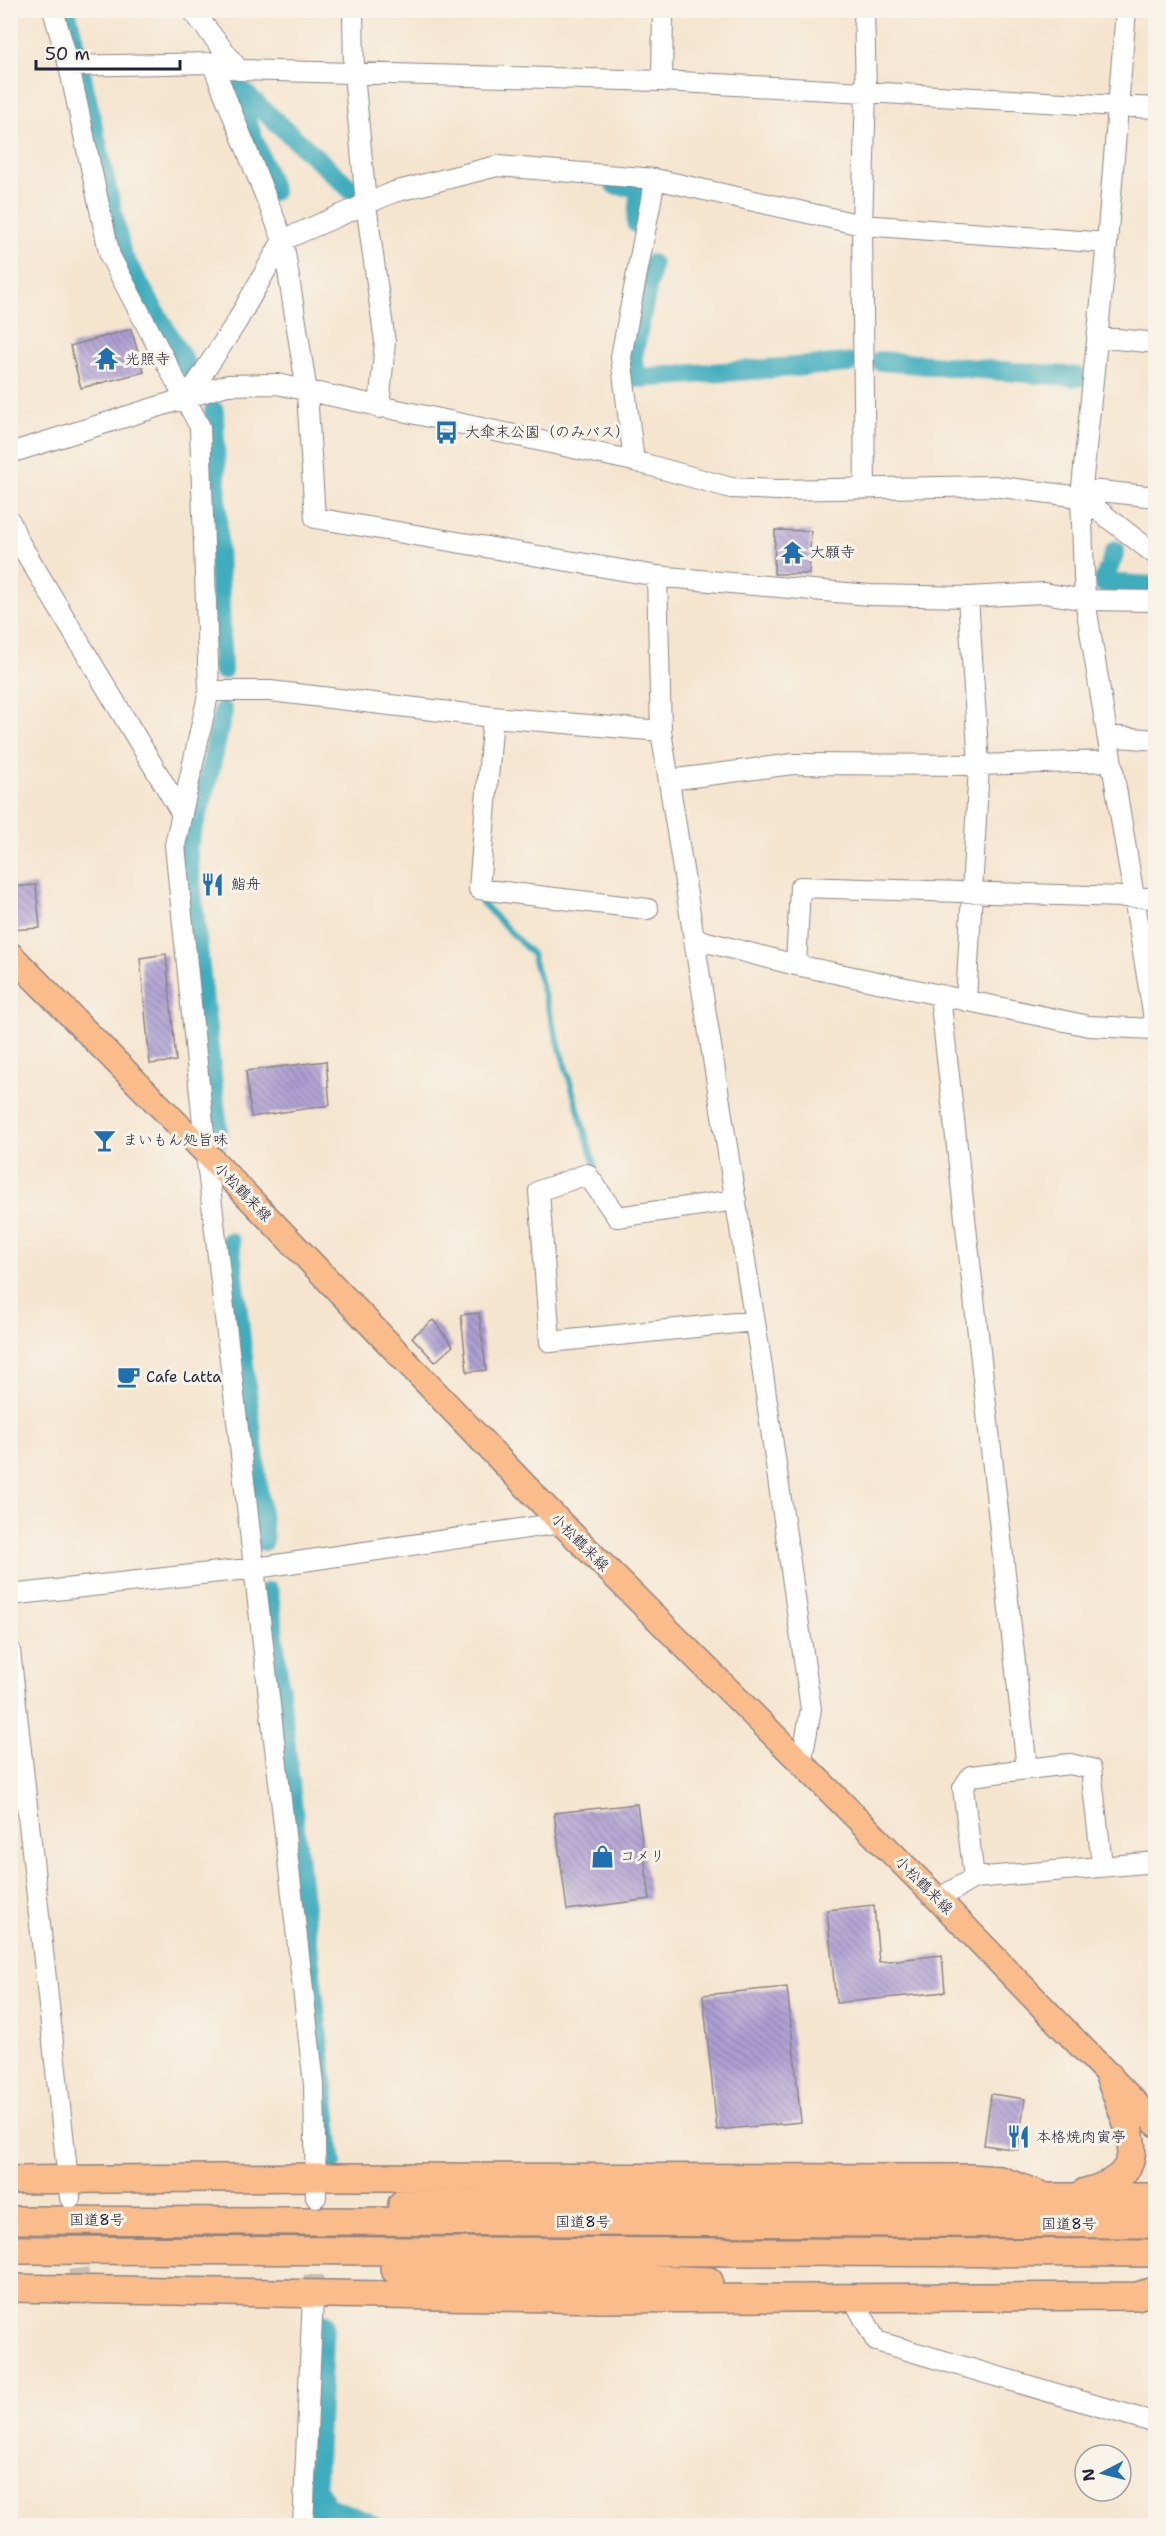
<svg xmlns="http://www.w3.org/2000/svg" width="1166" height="2536" viewBox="0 0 1166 2536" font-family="'Shantell Sans','Klee One',sans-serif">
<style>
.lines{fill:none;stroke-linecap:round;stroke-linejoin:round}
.stream{stroke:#40adbe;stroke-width:6}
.canal{stroke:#40adbe;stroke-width:20}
.building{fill:url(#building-back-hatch)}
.minor-tunnel{stroke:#cbbeb1;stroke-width:20;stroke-dasharray:20 10;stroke-linecap:butt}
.minor-casing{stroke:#8c8485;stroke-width:22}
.major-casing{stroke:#8c8485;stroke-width:27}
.highway-casing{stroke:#8c8485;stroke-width:30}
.minor{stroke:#fff;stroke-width:20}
.major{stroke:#fabc8b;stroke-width:24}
.highway{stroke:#fabc8b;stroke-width:27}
.labels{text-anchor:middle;stroke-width:6;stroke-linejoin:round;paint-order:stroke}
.poi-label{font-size:15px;fill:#22223b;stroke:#f7f3e8;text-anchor:start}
.street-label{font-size:15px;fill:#22223b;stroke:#f7f3e8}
</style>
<defs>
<pattern id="building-back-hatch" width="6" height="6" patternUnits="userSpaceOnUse" patternTransform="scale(1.5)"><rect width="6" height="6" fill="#ad9fd2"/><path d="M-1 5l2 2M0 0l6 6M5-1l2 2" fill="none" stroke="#8c81ac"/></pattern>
</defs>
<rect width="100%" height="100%" fill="#f7f3e8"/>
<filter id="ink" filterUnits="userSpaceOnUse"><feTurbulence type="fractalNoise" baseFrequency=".0167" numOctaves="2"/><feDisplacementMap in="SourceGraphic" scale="12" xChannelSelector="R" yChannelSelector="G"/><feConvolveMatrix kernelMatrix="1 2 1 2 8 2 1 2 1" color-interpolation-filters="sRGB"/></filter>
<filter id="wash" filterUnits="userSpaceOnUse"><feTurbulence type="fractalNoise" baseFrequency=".008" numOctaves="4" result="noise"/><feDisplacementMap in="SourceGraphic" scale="24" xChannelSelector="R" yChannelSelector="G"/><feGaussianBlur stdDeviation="1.35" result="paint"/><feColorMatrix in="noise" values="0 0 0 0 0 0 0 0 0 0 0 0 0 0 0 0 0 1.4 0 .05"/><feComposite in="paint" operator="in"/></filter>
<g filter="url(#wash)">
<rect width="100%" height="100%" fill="#f5e5cf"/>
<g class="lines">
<path class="stream" d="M482 903 532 954 595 1166"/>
<path class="canal" d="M66 10 78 56
M81 73 122 255 188 368
M232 82 356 194
M234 87 273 191
M615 185 640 187 636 223
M652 264 632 361 639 378 849 363
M880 361 1078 377
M214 411 222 670
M1115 551 1103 583 1156 586
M219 1140 187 847 207 783 223 711
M230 1242 264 1541
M269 1592 332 2163
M316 2486 327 2506 376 2526
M317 2526 315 2500 324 2323"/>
</g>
<g id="blocks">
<path class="building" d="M131 329 144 372 81 388 70 346Z
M775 530 811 531 809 574H774Z
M36 885 40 928 10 930V887Z
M166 954 176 1061 150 1064 140 958Z
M326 1061 330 1105 251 1117 246 1071Z
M479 1313 486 1370 467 1372 461 1315Z
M433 1320 453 1346 435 1362 412 1337Z
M637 1804 650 1899 567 1910 554 1813Z
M874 1905 879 1962 942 1955 945 1992 836 2003 827 1910Z
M787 1987 801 2122 717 2130 703 1995Z
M991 2094 1025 2099 1018 2150 984 2145Z"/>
</g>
</g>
<g filter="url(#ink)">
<use href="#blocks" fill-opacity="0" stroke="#8c8485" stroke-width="1.5"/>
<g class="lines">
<path class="minor-tunnel" d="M72 2209 79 2275
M313 2295 316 2208"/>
<defs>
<path id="minor" d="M53 10 69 66 110 256 200 427 209 691 175 845 206 1153 314 2084 316 2197
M192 10 239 70
M353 10 354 73 366 204 385 342 379 408
M864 10 866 91 862 225 865 489
M1126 10 1107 243 1081 497 1085 600 1156 1031
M212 63 283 240 307 392 315 518 657 576 731 583 870 595 968 597 1044 593 1085 600 1156 601
M69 66 212 63 239 70 662 81 1156 108
M662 81 663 10
M1097 337 1156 343
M187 398 236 323 283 240 394 192 497 166 655 179 862 225 1107 243
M10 453 227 385 277 384 634 461 731 488 778 490 993 486 1081 497 1156 555
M634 461 621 357 655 179
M1081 489 1156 497
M10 521 18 540 182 814
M657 576 661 731 762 1367 811 1709 801 1765
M209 691H270L493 717 661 731
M493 717 479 889 648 909
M1107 736 1156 740
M669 780 793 764 979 765 1111 761
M695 939 796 965 1089 1026 1155 1029
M796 965 800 887 1156 898
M940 996 1027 1769 1070 1764 1091 1769 1102 1865
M966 1001 979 765 968 597
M736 1200 617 1217 587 1174 539 1191 550 1342 755 1321
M10 1595 256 1568 561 1523
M10 1650 70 2198
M974 1878 963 1788 971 1776 1027 1769
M938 1899 974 1878 1156 1862
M853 2298 876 2341 1156 2423
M303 2526 313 2295"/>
<path id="major" d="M10 954 206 1153 561 1523 938 1899 1156 2124"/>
<path id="highway" d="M10 2180 317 2177 971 2178 1000 2180 1043 2196
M1085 2192C1158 2174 1128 2128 1109 2076
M402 2204 674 2196 1156 2197
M10 2220 1156 2224
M10 2250 1156 2253
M394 2269 709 2281
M10 2288 603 2299 1137 2296 1156 2290"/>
</defs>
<use href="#minor" class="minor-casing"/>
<use href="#major" class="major-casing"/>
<use href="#highway" class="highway-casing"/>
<use href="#minor" class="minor"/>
<use href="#major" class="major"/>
<use href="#highway" class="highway"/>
</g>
</g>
<defs>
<symbol id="temple-bare" viewBox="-9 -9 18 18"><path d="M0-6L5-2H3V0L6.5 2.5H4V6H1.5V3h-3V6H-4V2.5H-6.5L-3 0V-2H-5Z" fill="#1f6fb2" stroke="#f7f3e8" stroke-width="2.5" paint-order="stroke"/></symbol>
<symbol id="bus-bare" viewBox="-9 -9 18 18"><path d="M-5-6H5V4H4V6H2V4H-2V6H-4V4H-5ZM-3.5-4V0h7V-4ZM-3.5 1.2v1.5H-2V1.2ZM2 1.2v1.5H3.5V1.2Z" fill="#1f6fb2" stroke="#f7f3e8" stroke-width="2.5" paint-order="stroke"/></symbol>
<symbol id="restaurant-bare" viewBox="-9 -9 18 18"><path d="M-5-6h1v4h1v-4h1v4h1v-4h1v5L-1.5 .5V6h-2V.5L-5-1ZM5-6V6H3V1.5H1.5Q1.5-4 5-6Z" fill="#1f6fb2" stroke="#f7f3e8" stroke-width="2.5" paint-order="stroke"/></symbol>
<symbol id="bar-bare" viewBox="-9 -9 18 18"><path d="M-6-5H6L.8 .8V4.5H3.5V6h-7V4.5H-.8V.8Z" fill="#1f6fb2" stroke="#f7f3e8" stroke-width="2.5" paint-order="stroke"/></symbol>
<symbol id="cafe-bare" viewBox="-9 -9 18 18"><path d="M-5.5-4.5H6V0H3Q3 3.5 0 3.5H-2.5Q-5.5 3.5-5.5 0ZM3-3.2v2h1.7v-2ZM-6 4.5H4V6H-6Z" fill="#1f6fb2" stroke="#f7f3e8" stroke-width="2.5" paint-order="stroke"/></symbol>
<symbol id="shop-bare" viewBox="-9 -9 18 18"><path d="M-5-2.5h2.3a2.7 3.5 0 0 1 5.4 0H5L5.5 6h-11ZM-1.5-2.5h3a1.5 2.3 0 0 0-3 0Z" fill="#1f6fb2" stroke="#f7f3e8" stroke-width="2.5" paint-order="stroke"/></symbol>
</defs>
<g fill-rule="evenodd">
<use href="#temple-bare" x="90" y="342" width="33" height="33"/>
<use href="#bus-bare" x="430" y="416" width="33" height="33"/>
<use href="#temple-bare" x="776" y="536" width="33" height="33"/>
<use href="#restaurant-bare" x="196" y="868" width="33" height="33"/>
<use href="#bar-bare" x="88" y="1124" width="33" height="33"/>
<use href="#cafe-bare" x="112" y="1360" width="33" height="33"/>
<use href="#shop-bare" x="586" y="1840" width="33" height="33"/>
<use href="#restaurant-bare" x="1002" y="2120" width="33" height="33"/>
</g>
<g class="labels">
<g class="poi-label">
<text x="125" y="364">光照寺</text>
<text x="465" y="437">大傘末公園（のみバス）</text>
<text x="810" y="557">大願寺</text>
<text x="231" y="889">鮨舟</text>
<text x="123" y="1145">まいもん処旨味</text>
<text x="146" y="1382">Cafe Latta</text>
<text x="620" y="1861">コメリ</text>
<text x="1036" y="2142">本格焼肉寅亭</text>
</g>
<g class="street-label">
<text transform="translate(243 1192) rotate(46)" y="5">小松鶴来線</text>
<text transform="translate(580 1542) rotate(45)" y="5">小松鶴来線</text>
<text transform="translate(924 1885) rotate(45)" y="5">小松鶴来線</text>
<text x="97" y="2225">国道8号</text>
<text x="583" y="2227">国道8号</text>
<text x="1069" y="2229">国道8号</text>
</g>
</g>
<rect width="1166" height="2536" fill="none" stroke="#f7f3e8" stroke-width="36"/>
<g transform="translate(1103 2473) rotate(263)"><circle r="28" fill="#f7f3e8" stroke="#a29fa3" stroke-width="1.5"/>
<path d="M0-4.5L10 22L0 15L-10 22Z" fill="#1f6fb2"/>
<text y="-9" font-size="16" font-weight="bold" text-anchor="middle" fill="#22223b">N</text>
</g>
<path d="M36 60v9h144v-9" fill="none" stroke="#22223b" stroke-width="3"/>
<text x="45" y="60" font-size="18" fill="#22223b" stroke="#f7f3e8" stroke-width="4.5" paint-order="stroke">50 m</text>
</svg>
